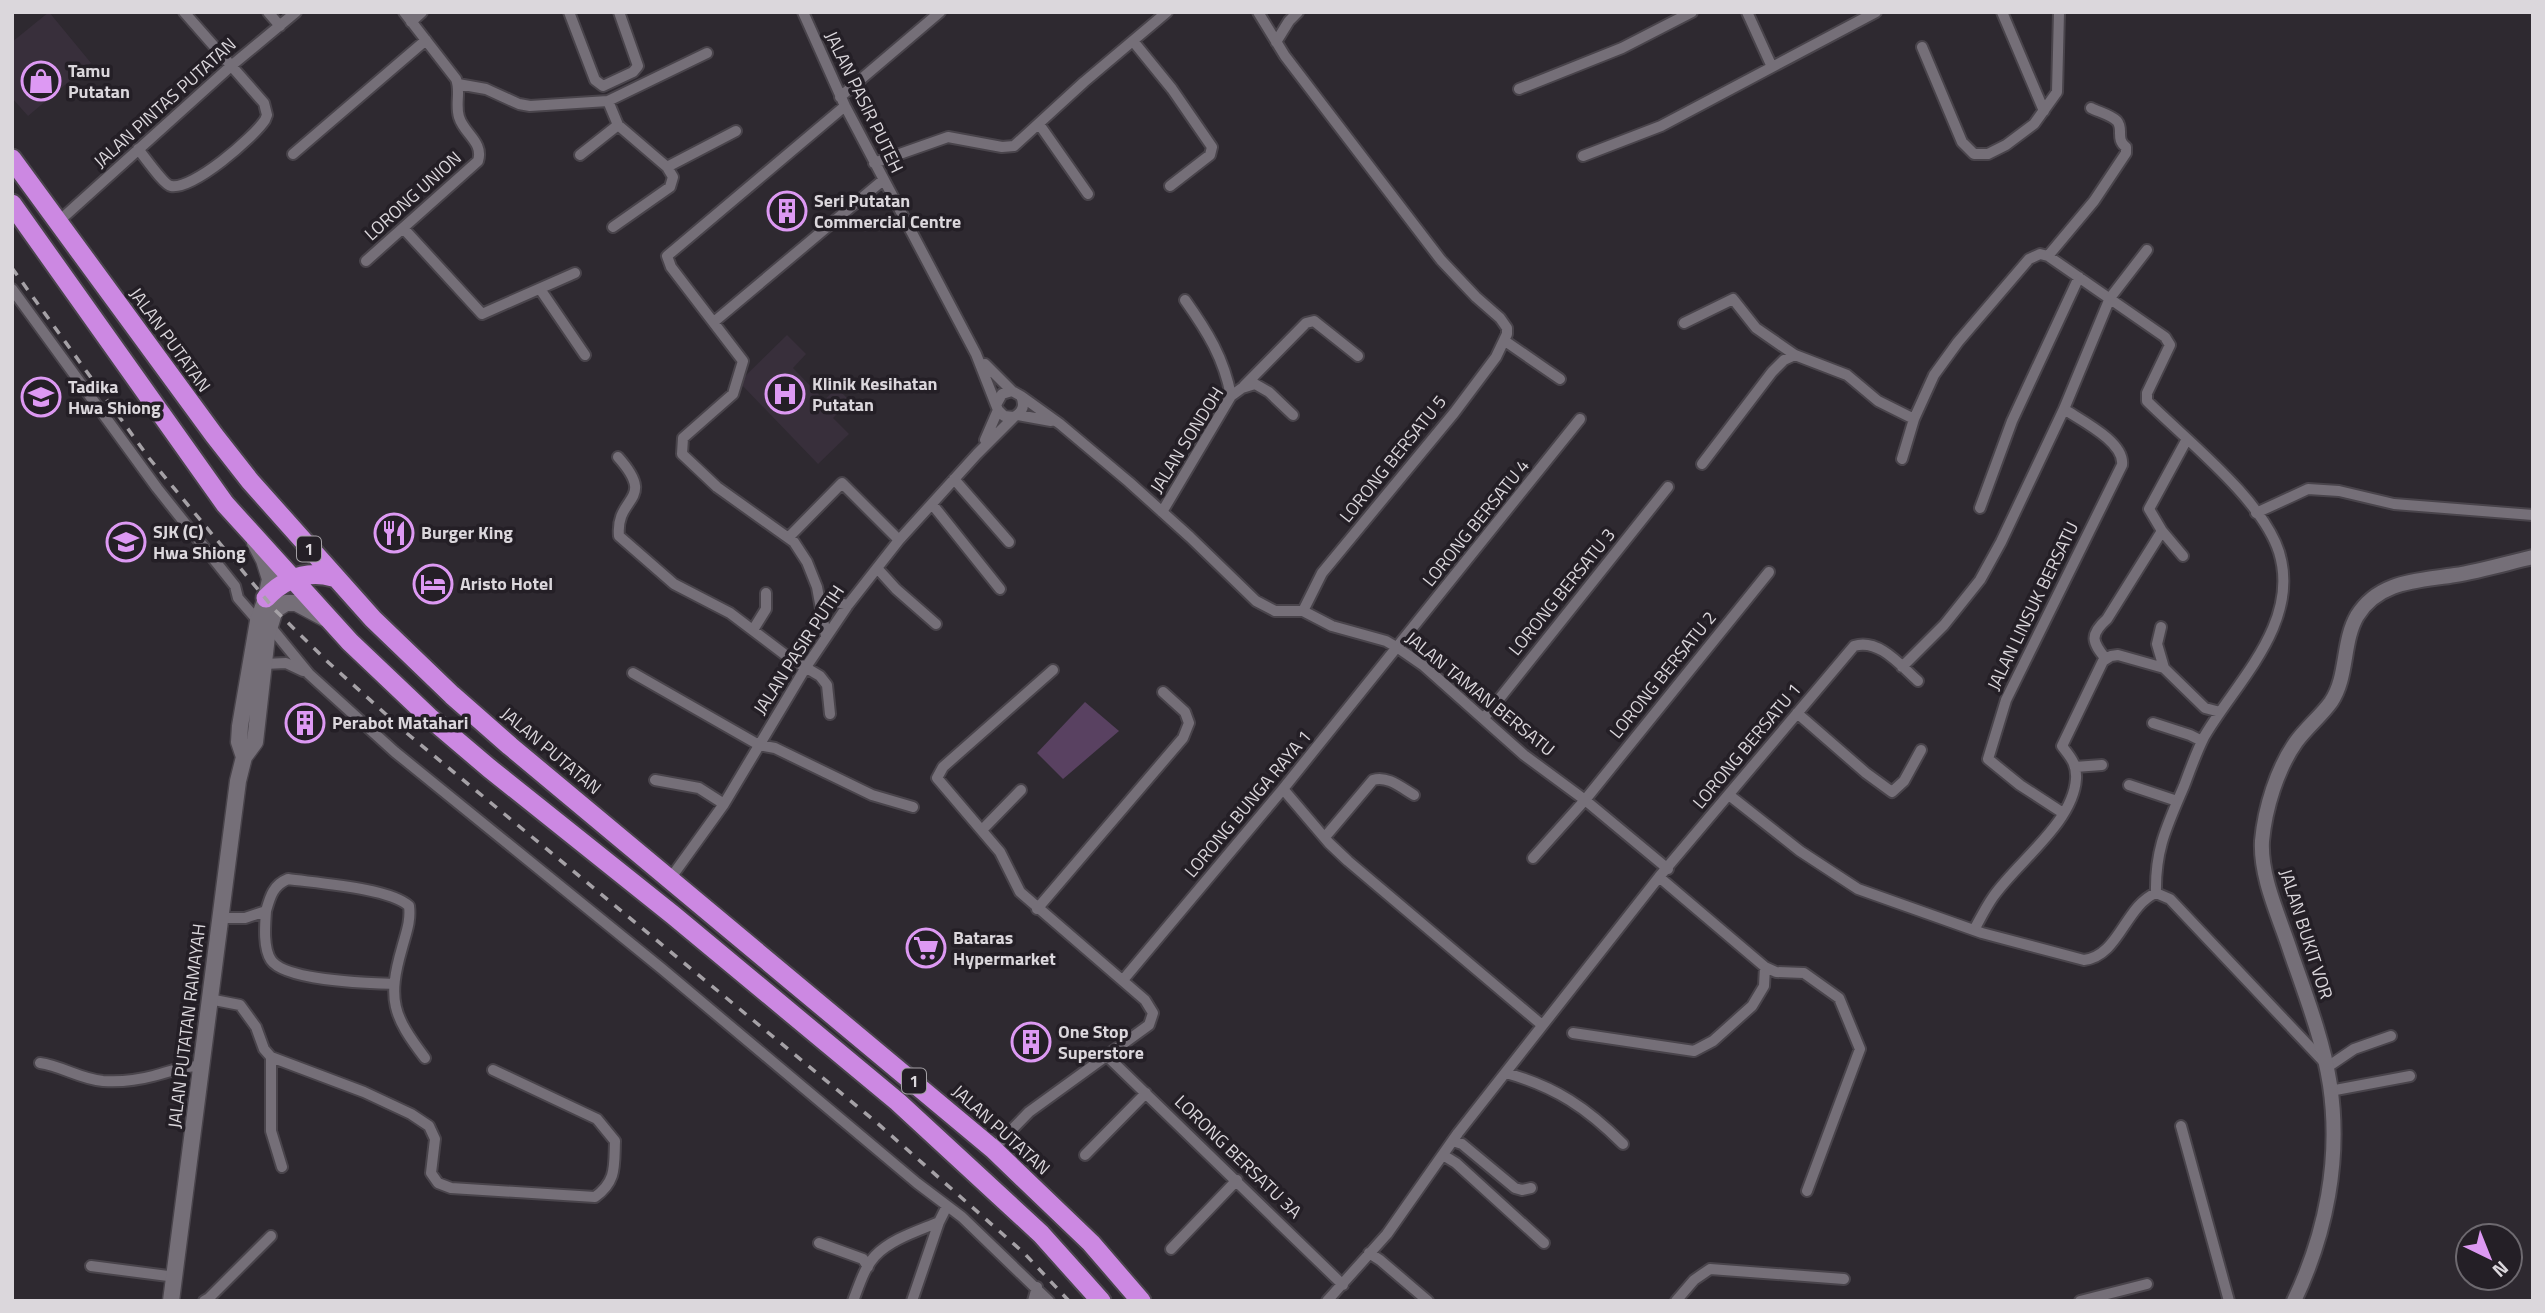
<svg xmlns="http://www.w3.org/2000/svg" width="2545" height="1313" viewBox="0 0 2545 1313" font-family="'Titillium Web',sans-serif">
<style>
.built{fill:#382f3b}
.green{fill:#594161}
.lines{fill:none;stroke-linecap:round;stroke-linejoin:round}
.minor-casing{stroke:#49444b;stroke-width:14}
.tertiary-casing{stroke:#49444b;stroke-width:18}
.secondary-casing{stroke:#49444b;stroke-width:19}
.trunk-casing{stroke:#49444b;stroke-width:23}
.minor{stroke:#756f78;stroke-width:10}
.tertiary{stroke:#756f78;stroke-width:14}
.secondary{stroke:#756f78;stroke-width:16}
.trunk{stroke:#cc88e2;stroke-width:19}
.rail{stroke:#a5a1a6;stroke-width:3.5;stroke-dasharray:9 9;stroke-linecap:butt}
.labels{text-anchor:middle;stroke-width:7;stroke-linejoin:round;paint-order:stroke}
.shield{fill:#241f26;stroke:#a4a0a5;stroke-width:2}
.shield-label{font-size:16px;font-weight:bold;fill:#dbd7dc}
.poi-label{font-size:18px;font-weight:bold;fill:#dbd7dc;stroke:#241f26;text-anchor:start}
.street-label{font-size:18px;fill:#dbd7dc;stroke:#241f26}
</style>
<rect width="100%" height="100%" fill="#2e2930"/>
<path class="built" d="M49 12 91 63 28 116 12 98V42Z
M787 335 806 354 793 368 824 400 837 388 850 401 833 418 849 434 818 464 739 382Z"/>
<path class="green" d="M1085 702 1119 731 1063 779 1037 753Z"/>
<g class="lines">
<defs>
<path id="minor" d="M268 12 280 26
M569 12 595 80 603 86 633 72 638 66 619 12
M803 12 845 106 976 354 998 410 1004 416 1014 417C1023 412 1025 405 1021 396L1012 391 1002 394 997 403
M1258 12 1285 56 1441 260 1476 297 1500 318 1507 328V334L1496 357 1454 413 1322 573 1303 611
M1747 12 1772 67
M2002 12 2044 111
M411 22 422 12
M1133 41 1172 89 1212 147 1210 155 1170 186
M1276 42 1289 21 1298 12
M1922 47 1962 142 1974 154H1988L2006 145 2034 124 2057 92 2059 12
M458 84 486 89 519 104 530 106 608 101 707 53
M1519 89 1622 48 1692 12
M840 97 940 12
M608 101 618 125 667 167 736 131
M1039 124 1088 194
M138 149C144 156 164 185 171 186 193 190 253 138 265 120L267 115 264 103 184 12
M293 154 426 40
M580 155 618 125
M1583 156 1661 126 1876 12
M874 163 948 137 1002 147 1014 146 1084 82 1167 12
M58 222 231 66 296 12
M613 227 670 187 673 177 667 167
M403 228 482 314 575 273
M2048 256 2094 201 2126 153V147C2115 139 2124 129 2117 121 2111 115 2099 112 2091 108
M366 261 478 161C484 142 464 134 459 117 455 104 461 91 456 79L404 12
M12 289 157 488 235 586 238 598 258 621
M540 289 585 355
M1185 300C1207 331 1224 358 1231 396
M715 321 882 181
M1684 323 1733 299 1756 328 1795 355 1847 375 1878 401 1914 419
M1505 341 1560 379
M985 364 1012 391
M1244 386 1306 323 1314 321 1358 356
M1021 396 1060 424 1129 482 1190 537 1256 601 1275 611H1303L1332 626 1386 641 1398 648 1424 666 1524 755 1585 800 1668 869
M1018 415 1051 421
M985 440 998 410
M618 457C658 502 615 495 619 536L674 584 730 613 788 657 820 676 827 685 830 714
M1902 459 1914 419 1934 375 1958 342 2029 259 2040 254 2048 256 2165 337 2170 345 2147 393V401C2186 440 2262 499 2279 552 2301 623 2236 682 2204 737 2196 753 2190 770 2184 786 2167 826 2155 849 2156 893
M1702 464 1772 372 1784 360 1795 355
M954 479 1009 542
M932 504 1000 589
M1980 508 2012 421 2079 277
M1162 512 1231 396 1242 388 1255 384 1269 392 1293 415
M2256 513 2308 489 2339 491 2394 504 2533 515
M789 537 842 483 899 540
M2183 556 2162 531 2149 509 2187 439
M877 568 896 589 936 624
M820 598 848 605
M269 625 309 674 395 752 661 968 917 1183 962 1217 1049 1301
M2161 627 2157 644 2164 668
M753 630 766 609V593
M826 636 817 587 807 562 794 542 717 487 682 454 683 438 733 394 743 361 671 267 667 256 845 106
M2106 659C2092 642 2089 635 2107 619L2162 531
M264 664 286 663 303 671
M1902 667 1944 625 1980 580 2001 542 2064 409 2110 298 2147 250
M633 673 759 745 775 748 872 795 913 807
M1797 713 1866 773 1892 792 1904 781 1921 750
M1484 718 1668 487
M2153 723 2190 735 2202 741
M2075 767 2102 765
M655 780 699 788 724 804
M2129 785 2177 801
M1283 789 1329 843 1348 861 1542 1025
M1729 795 1800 851 1858 889 1982 933 2084 960C2119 956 2125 906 2156 893L2170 899 2326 1064
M2063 813 2020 785 1988 759 2006 700 2122 465C2125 442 2082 421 2064 409
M982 830 1021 790
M1325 837 1373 780C1387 775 1402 788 1414 795
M1533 858 1585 800 1769 572
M1659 877 1765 967 1776 972 1804 973 1839 998 1860 1049 1807 1191
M670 879 724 804 806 667 848 605 899 540 977 454 1014 417
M1037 909 1183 738 1189 723 1185 712 1163 692
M266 911C265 925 263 948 271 960 285 981 369 983 394 984
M221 918H245L266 911C270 897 273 885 288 879 316 883 390 888 409 906 411 921 406 933 402 948 387 1000 393 1016 425 1058
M1974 930C1980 919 1986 907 1993 897 2017 862 2073 823 2076 779 2077 763 2070 757 2062 746L2103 661 2111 656 2118 655 2164 668 2205 708 2220 712
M1123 980 1283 789 1580 419
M209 999 240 1005 256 1027 264 1049 271 1057 364 1092 411 1114 429 1126 435 1139 431 1173 438 1183 451 1188 595 1197C617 1181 614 1166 615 1141L597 1119 493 1070
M1573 1033 1694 1051 1713 1041 1752 1006 1764 986 1765 967
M1107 1056 1343 1285
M271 1057V1131L282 1167
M40 1063C62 1066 80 1079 103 1081 119 1082 138 1080 153 1076 173 1071 180 1066 201 1066
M2326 1068 2354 1049 2391 1036
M1506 1073C1556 1087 1587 1108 1623 1144
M2330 1091 2410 1076
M2181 1126 2229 1301
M1453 1141 1462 1144 1515 1188 1522 1190 1531 1188
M993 1149 1029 1112 1149 1025 1153 1013 1145 1000 1020 892 1000 852 937 778 943 767 1053 670
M1085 1155 1146 1093
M1443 1155 1456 1163 1544 1243
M819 1243 863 1259 868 1267
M1171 1249 1237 1180
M1369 1253 1380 1260 1428 1301
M91 1266 176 1277
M204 1301 209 1298 271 1236
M853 1301C859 1286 864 1268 875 1256 891 1239 918 1231 939 1222
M912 1301 939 1222 947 1206
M1033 1301 1037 1287
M1327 1301 1387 1234 1458 1133 1659 877 1854 646C1879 638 1901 666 1918 681
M1676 1301 1694 1280 1710 1269 1844 1279
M2080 1301 2147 1284"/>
<path id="tertiary" d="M2294 1301C2326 1234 2341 1159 2330 1085 2323 1040 2306 996 2291 953 2280 918 2260 878 2262 841 2265 808 2277 769 2296 742 2307 727 2321 716 2331 702 2348 677 2342 642 2357 616 2379 580 2419 581 2455 575 2481 571 2507 563 2533 557"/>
<path id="secondary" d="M244 757 239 742 240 726 258 621 266 598 270 579 264 560 255 543
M171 1301 238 781 244 757 255 742 267 636 275 610 286 603H296L324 618"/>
<path id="trunk" d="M12 159 214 435 250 481 373 619 452 695 510 746 993 1149 1091 1243 1141 1301
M12 204 225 504 350 642 429 717 489 768 673 915 898 1102 1041 1234 1101 1301
M266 598C285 578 307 570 333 577"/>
</defs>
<use href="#minor" class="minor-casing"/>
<use href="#tertiary" class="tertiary-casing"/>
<use href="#secondary" class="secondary-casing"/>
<use href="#trunk" class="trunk-casing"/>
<use href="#minor" class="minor"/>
<use href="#tertiary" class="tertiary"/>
<use href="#secondary" class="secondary"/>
<use href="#trunk" class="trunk"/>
<path class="rail" d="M12 268 149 458 275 610 329 663 409 735 876 1122 1024 1253 1069 1301"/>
</g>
<defs>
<symbol id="shop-ring" viewBox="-11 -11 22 22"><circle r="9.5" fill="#241f26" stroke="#dd99f3" stroke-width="1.5"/><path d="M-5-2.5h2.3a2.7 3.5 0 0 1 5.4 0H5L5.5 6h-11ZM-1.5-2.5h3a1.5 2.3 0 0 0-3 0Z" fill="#dd99f3"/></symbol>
<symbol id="building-ring" viewBox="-11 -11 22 22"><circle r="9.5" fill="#241f26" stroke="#dd99f3" stroke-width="1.5"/><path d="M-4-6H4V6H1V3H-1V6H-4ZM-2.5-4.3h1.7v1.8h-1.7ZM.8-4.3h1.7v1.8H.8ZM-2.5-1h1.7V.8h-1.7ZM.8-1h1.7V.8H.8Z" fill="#dd99f3"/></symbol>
<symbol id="hospital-ring" viewBox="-11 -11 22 22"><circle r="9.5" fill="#241f26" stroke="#dd99f3" stroke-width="1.5"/><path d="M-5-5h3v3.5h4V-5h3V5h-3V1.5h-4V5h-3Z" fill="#dd99f3"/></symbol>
<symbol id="school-ring" viewBox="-11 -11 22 22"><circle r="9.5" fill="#241f26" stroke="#dd99f3" stroke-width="1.5"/><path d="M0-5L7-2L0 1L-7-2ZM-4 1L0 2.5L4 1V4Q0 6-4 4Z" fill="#dd99f3"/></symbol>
<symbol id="restaurant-ring" viewBox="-11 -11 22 22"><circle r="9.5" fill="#241f26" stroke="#dd99f3" stroke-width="1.5"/><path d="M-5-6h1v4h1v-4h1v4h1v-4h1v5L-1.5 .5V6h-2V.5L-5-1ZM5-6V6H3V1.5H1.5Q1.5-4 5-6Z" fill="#dd99f3"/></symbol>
<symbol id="hotel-ring" viewBox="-11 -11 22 22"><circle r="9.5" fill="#241f26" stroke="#dd99f3" stroke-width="1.5"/><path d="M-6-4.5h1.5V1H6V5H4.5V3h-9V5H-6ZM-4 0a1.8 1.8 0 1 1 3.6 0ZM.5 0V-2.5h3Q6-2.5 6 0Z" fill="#dd99f3"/></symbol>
<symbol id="supermarket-ring" viewBox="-11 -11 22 22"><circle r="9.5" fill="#241f26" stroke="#dd99f3" stroke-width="1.5"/><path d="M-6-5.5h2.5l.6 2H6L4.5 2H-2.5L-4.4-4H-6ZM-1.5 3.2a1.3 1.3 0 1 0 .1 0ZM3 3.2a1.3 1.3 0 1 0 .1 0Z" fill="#dd99f3"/></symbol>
</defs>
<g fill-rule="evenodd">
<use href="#shop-ring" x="19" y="59" width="44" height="44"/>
<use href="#building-ring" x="765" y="189" width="44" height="44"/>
<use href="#hospital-ring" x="763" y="372" width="44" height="44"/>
<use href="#school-ring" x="19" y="375" width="44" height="44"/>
<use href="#restaurant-ring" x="372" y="511" width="44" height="44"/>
<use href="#school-ring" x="104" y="520" width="44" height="44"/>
<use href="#hotel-ring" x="411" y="562" width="44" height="44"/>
<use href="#building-ring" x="283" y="701" width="44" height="44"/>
<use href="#supermarket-ring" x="904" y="926" width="44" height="44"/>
<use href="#building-ring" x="1009" y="1020" width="44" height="44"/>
</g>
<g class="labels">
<g class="shield">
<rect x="297" y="536.5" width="24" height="25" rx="5"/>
<rect x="902" y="1068.5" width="24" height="25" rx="5"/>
</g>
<g class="shield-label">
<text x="309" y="555">1</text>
<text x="914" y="1087">1</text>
</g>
<g class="poi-label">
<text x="68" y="77">Tamu<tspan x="68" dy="21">Putatan</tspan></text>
<text x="814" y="207">Seri Putatan<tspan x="814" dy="21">Commercial Centre</tspan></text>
<text x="812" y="390">Klinik Kesihatan<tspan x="812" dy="21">Putatan</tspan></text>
<text x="68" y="393">Tadika<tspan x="68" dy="21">Hwa Shiong</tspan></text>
<text x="153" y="538">SJK (C)<tspan x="153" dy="21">Hwa Shiong</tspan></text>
<text x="421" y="539">Burger King</text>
<text x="460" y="590">Aristo Hotel</text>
<text x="332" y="729">Perabot Matahari</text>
<text x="953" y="944">Bataras<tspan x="953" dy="21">Hypermarket</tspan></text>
<text x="1058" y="1038">One Stop<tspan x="1058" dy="21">Superstore</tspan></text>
</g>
<g class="street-label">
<text transform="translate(864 102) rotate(64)" y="6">JALAN PASIR PUTEH</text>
<text transform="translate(165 103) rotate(-42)" y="6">JALAN PINTAS PUTATAN</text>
<text transform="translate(413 196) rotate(-42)" y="6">LORONG UNION</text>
<text transform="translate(170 340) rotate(54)" y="6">JALAN PUTATAN</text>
<text transform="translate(1187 440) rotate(-58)" y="6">JALAN SONDOH</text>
<text transform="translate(1393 459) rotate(-51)" y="6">LORONG BERSATU 5</text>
<text transform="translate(1476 523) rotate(-51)" y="6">LORONG BERSATU 4</text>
<text transform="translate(1562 592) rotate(-51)" y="6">LORONG BERSATU 3</text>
<text transform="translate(2033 606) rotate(-64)" y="6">JALAN LINSUK BERSATU</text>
<text transform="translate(799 650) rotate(-57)" y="6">JALAN PASIR PUTIH</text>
<text transform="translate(1663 675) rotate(-51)" y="6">LORONG BERSATU 2</text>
<text transform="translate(1480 694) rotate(39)" y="6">JALAN TAMAN BERSATU</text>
<text transform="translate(1747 746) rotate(-50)" y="6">LORONG BERSATU 1</text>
<text transform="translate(551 751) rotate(40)" y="6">JALAN PUTATAN</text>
<text transform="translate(1248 804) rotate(-50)" y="6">LORONG BUNGA RAYA 1</text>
<text transform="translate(2306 934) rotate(72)" y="6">JALAN BUKIT VOR</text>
<text transform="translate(187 1026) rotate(-83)" y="6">JALAN PUTATAN RAMAYAH</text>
<text transform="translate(1001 1130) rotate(42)" y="6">JALAN PUTATAN</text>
<text transform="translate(1238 1157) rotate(44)" y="6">LORONG BERSATU 3A</text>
</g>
</g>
<rect width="2545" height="1313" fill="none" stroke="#dbd7dc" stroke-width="28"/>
<g transform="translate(2489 1257) rotate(137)"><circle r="33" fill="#241f26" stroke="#6d696f" stroke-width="2"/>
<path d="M0-5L12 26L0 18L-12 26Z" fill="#dd99f3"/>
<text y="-10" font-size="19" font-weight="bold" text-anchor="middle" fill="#dbd7dc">N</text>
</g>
</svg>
